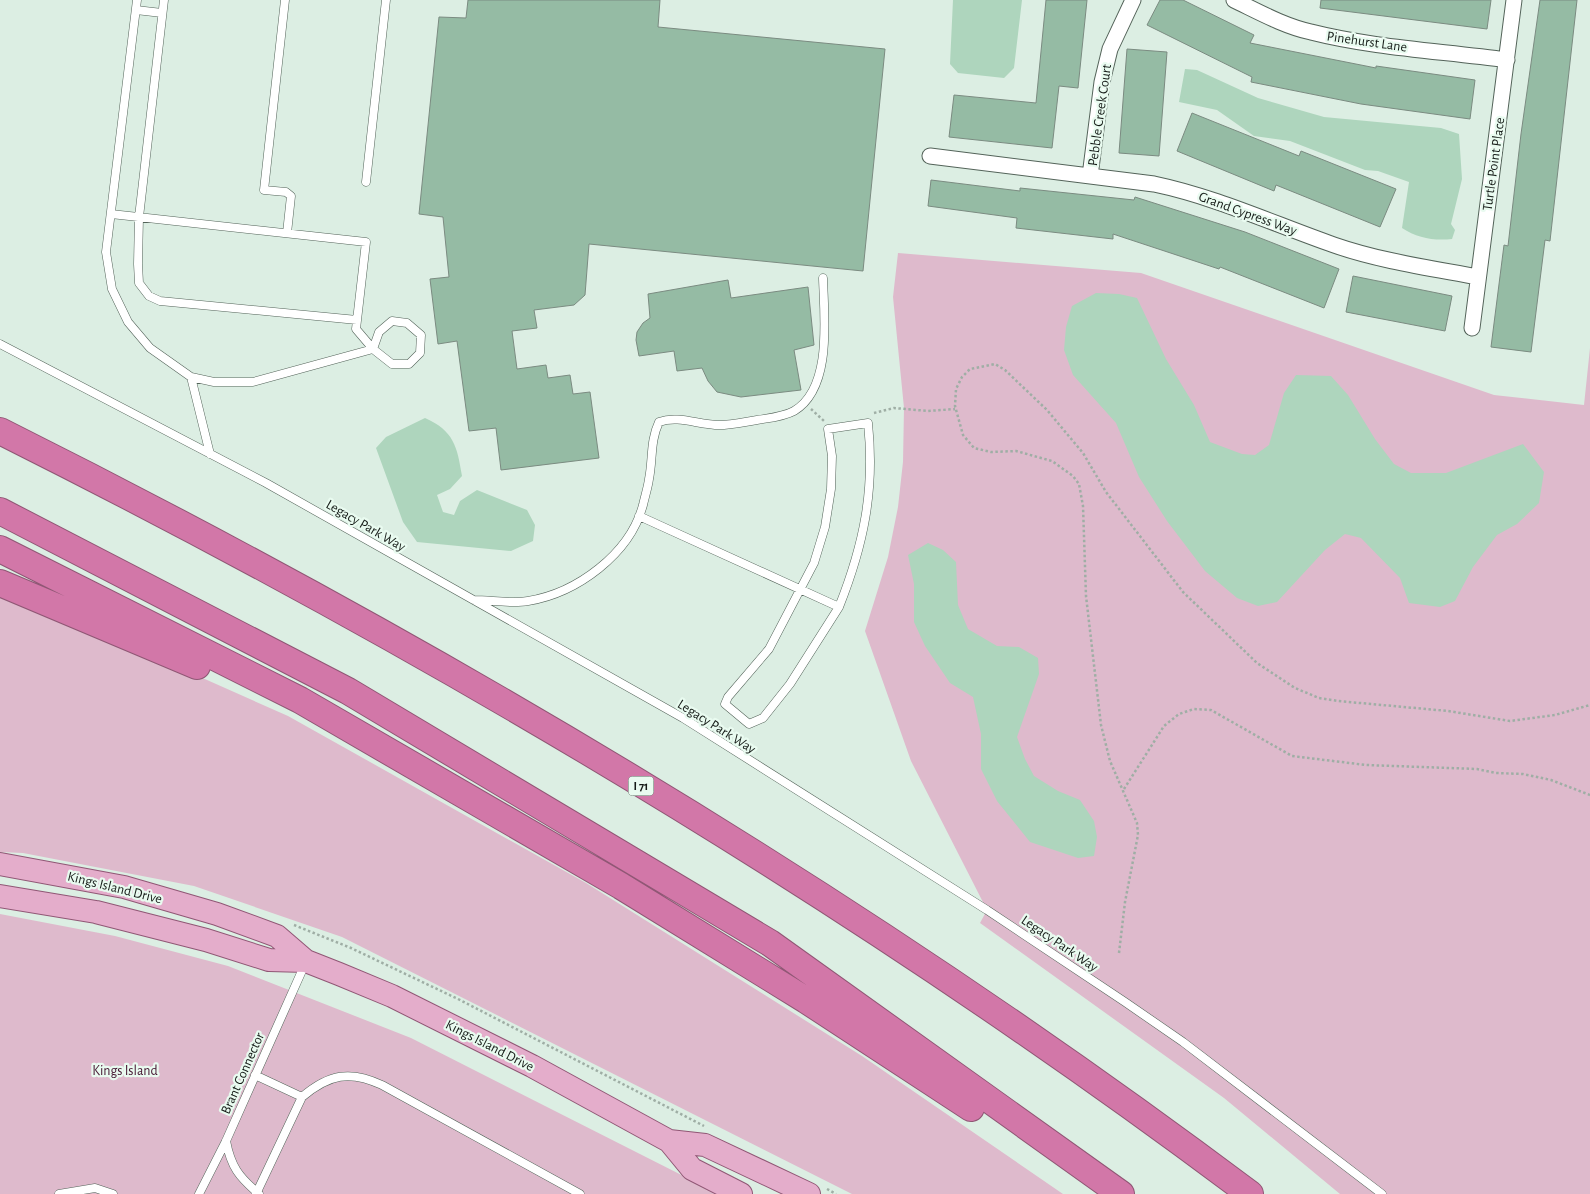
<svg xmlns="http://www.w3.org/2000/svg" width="1590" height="1194" viewBox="0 0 1590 1194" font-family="'Alegreya Sans',sans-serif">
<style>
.green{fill:#debacc}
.water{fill:#aed5bd}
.building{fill:#95bba4;stroke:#7b8b81}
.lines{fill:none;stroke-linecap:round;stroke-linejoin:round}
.lane-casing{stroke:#536359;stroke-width:9}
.street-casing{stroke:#536359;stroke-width:17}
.primary-casing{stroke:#905775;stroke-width:24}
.highway-casing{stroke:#905775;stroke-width:28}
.path{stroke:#9faea5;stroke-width:2.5;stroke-dasharray:2.5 2.5;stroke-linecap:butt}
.lane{stroke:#fff;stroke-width:8}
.street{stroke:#fff;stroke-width:15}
.primary{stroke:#e4adcb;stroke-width:22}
.highway{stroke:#d277a8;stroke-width:26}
.labels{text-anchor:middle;stroke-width:4.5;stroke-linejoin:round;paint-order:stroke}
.shield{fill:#e9fbf0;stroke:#555e58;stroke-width:1}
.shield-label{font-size:12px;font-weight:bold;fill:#151b17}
.street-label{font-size:14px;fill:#151b17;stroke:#e9fbf0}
.park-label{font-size:14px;fill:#461632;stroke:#e9fbf0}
</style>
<rect width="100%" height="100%" fill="#dceee3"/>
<path class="green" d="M898 253 1141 273 1494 395 1584 405 1590 348V1194H1340L1224 1098 980 923 987 910 911 761 865 631 888 557 898 507 903 462 904 408 893 297Z
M0 588 288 716 586 883 862 1056 1063 1194H852L342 937 194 886 23 853 0 852Z
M0 914 115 936 228 966 411 1038 719 1194H0Z"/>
<path class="water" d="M953 0H1022L1014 68 1004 78 958 73 950 64Z
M1185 69 1197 70 1258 98 1324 117 1441 128 1459 134 1462 179 1451 224 1455 230 1452 239C1434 241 1417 238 1402 228L1409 182 1378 171 1365 170 1290 141 1254 136 1217 110 1179 102Z
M1096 293 1119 294 1137 298 1166 359 1194 405 1210 442 1242 454 1255 455 1269 445 1284 393 1296 375 1331 376 1348 395 1375 439 1394 464 1411 473H1446L1523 444 1544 472 1539 503 1517 524 1497 535 1473 567 1455 601 1440 607 1409 603 1400 578 1361 538 1345 534 1325 550 1277 602 1258 606 1237 598 1205 571 1167 521 1139 477 1116 423 1073 375 1064 350 1066 327 1072 306Z
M425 418C454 431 457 446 462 476L450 489 437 495 443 512 454 515 460 501 477 490 527 510 535 525 533 541 511 551 417 542 403 522 376 448 386 437Z
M928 543 943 550 956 562 958 605 968 629 997 646 1019 647 1038 658 1039 674 1017 737 1025 759 1034 776 1058 791 1080 800 1094 821 1097 837 1094 856 1078 858 1030 842 997 801 981 769V734L973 697 950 683 925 646 914 622V584L908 555Z"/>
<path class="building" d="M468 0H660L658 27 885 49 863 271 589 244 585 295 574 305 534 310 537 328 512 331 517 369 546 365 548 378 570 375 573 394 590 392 599 458 501 470 496 428 469 431 457 341 438 344 430 279 449 277 443 217 419 214 439 17 466 18Z
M1046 0H1087L1078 88 1059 86 1052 148 949 137 954 95 1036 103Z
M1160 0H1183L1254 35 1250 43 1376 68V66L1475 80 1470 119 1361 104 1251 82 1252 77 1147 25Z
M1321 0H1491L1487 29 1320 8Z
M1540 0H1577L1550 241 1545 240 1531 352 1491 347 1504 245 1508 246 1521 134Z
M1127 49 1167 52 1159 156 1119 153Z
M1192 113 1299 156 1301 151 1396 189 1380 227 1276 185 1274 191 1177 151Z
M931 180 1020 191V188L1134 200 1135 197 1245 232 1339 269 1324 308 1220 267 1219 269 1113 234V239L1016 228 1017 218 928 206Z
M1353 276 1452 296 1445 331 1346 312Z
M728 280 731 298 808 287 814 345 794 350 801 390 741 397 717 392 708 381 702 368 677 371 674 351 639 356 636 340 637 332 643 323 650 318 648 294Z"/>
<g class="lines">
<defs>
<path id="lane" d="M137 0 106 252 112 289 128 322 150 348 191 377 214 382H253L373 349
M164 0 139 217 138 264 139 283 149 296 160 301 357 320
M285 0 264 190 286 192 291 196 287 233
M136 10 162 13
M366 182 386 0
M111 214 366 242 356 329 373 349 392 364H409L420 353 421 335 407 323 392 321 379 332 373 349
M0 344 266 483 683 718 987 910 1125 1002 1183 1042 1382 1194
M191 377 210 454
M639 516 839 607C864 544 875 490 868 423L828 429 832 456 831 489 825 527 814 563 769 649 728 697 725 704 749 724 763 718 790 684 839 607
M474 600C491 600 511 604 528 601 577 593 630 554 643 505 645 496 648 487 649 479 653 459 650 441 659 422 678 415 699 425 719 425 731 425 744 422 757 420 769 418 783 417 794 411 833 388 824 316 823 278
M255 1075 302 1097
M226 1141C231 1167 239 1177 259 1194
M59 1194 95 1188 113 1194
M199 1194 226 1141 305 964
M256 1194 302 1097C329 1074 350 1070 382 1085L580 1194"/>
<path id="street" d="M1234 0C1259 12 1284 26 1311 32 1374 48 1442 51 1507 60
M930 156 1154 184C1216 197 1274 224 1334 245 1380 261 1430 268 1478 277
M1090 176 1102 82 1110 49 1133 0
M1472 328 1514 0"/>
<path id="primary" d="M0 864 124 887 217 914 277 936 306 961
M0 896 96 912 206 940 269 960 306 961 339 974 392 996 532 1066 669 1141 692 1169 741 1194
M669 1141 705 1145 809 1194"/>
<path id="highway" d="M0 431C436 649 860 901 1250 1194
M0 511 348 691 770 943 1121 1194
M0 549 300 700 621 886 806 1000 971 1108
M0 583 197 666"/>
</defs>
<use href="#lane" class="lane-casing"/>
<use href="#street" class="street-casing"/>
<use href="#primary" class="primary-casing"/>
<use href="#highway" class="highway-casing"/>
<path class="path" d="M811 409 824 421
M874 413 894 408 928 411 955 409
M1124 789 1164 726 1179 714 1194 709 1211 710 1292 756 1366 765 1477 769 1496 773 1523 774 1551 780 1590 795
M294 925 351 948 458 999 704 1126
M1119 953 1125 902 1138 835 1137 823 1110 761 1101 725 1086 596 1083 506 1079 484 1073 476 1052 461 1016 451 991 452 974 448 963 435 955 406 956 389 962 377 970 369 995 364 1005 370 1047 410 1083 453 1106 492 1183 592 1257 663 1295 688 1319 698 1338 701 1448 711 1510 721 1555 715 1590 705
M827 1189 836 1194"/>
<use href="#lane" class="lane"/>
<use href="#street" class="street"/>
<use href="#primary" class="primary"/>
<use href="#highway" class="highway"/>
</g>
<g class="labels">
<rect class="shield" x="628.5" y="776.5" width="25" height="19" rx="4"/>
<g class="shield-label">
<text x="641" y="790">I 71</text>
</g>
<g class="street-label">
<text transform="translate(1367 41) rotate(8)" y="5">Pinehurst Lane</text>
<text transform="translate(1099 115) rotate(-82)" y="5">Pebble Creek Court</text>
<text transform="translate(1493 164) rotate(-82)" y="5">Turtle Point Place</text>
<text transform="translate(1248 213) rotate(20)" y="5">Grand Cypress Way</text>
<text transform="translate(366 525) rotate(30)" y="5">Legacy Park Way</text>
<text transform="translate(717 726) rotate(32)" y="5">Legacy Park Way</text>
<text transform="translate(115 887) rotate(14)" y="5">Kings Island Drive</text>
<text transform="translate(1060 943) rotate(34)" y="5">Legacy Park Way</text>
<text transform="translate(490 1045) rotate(27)" y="5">Kings Island Drive</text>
<text transform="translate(242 1073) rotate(-66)" y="5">Brant Connector</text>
</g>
<g class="park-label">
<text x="125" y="1075">Kings Island</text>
</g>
</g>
</svg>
